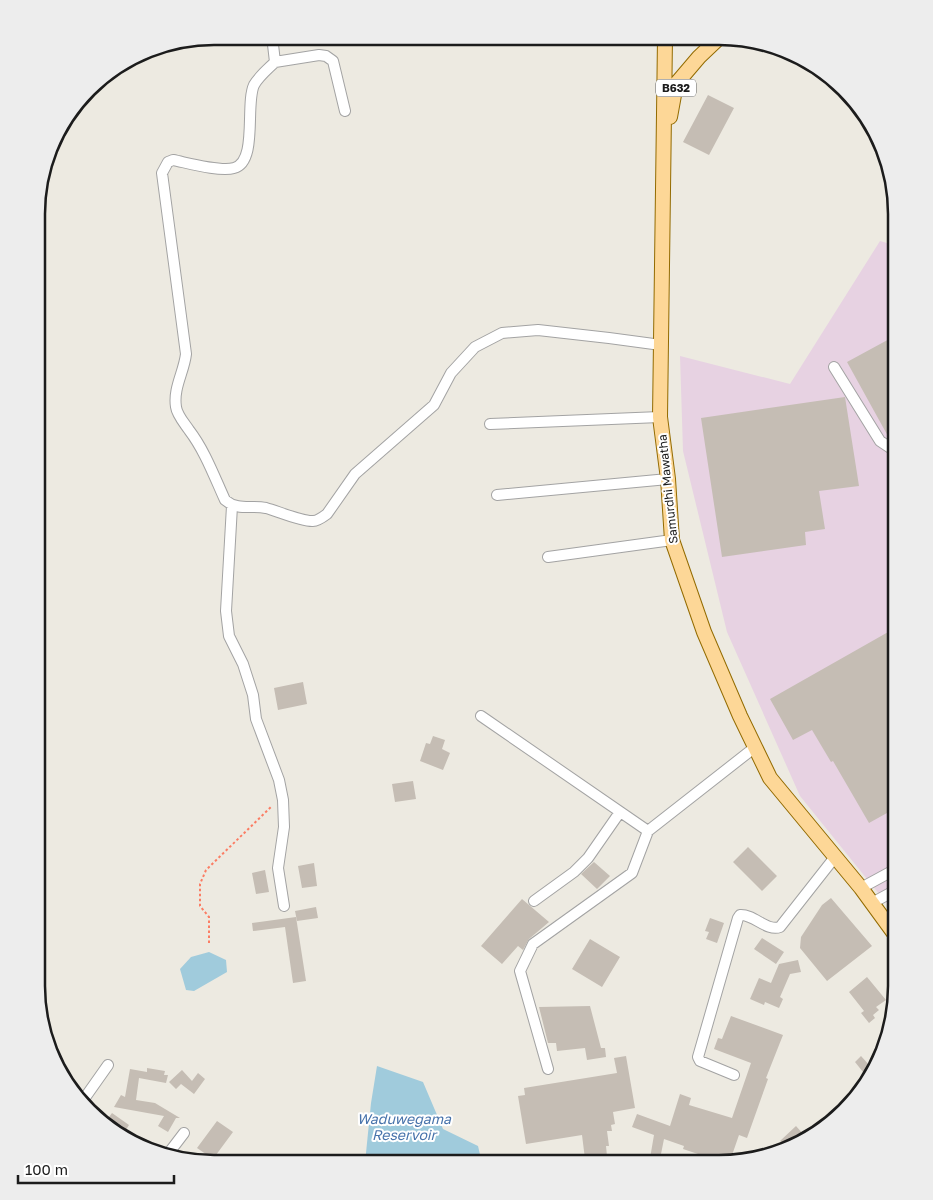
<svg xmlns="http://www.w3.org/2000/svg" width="933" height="1200" viewBox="0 0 933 1200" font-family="'Golos Text',sans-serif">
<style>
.industrial{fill:#e7d2e2}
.water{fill:#a0cbdc}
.building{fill:#c5bdb4}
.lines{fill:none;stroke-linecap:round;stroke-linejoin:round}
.minor-casing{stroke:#a3a3a3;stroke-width:12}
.major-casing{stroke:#936b00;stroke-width:16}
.path{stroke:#fb7d64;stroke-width:2;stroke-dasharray:2.5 2.5;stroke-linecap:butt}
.minor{stroke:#fff;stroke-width:10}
.major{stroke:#fdd797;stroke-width:14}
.labels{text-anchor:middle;stroke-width:4;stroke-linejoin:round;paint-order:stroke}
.shield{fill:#fff;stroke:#606060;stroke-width:1}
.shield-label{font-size:11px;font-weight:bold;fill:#1c1c1c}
.street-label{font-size:12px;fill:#1c1c1c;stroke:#fff}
.water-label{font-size:14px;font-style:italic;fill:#4873ab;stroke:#fff}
.rim{fill:none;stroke:#1c1c1c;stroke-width:2.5}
</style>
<rect width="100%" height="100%" fill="#edeae1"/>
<path class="industrial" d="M880 241 897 246 896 915 800 796 727 632 683 451 680 356 790 384Z"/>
<path class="water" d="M209 952 226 960 227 972 194 991 186 990 180 969 191 957Z
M377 1066 423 1082 443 1129 478 1146 482 1163H365L371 1103Z"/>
<path class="building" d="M708 95 734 108 709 155 683 142Z
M893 337 897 345V442L889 438 847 362Z
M845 397 859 486 819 491 825 529 805 532 806 545 722 557 701 418Z
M897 627 896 808 869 823 833 761 831 762 812 730 793 740 770 699Z
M303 682 307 704 278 710 274 688Z
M433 736 445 740 442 749 450 753 443 770 420 761 426 743 430 744Z
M413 781 416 799 395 802 392 784Z
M748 847 777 876 762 891 733 862Z
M594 862 610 876 597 889 581 874Z
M314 863 317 886 302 888 298 866Z
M265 870 269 892 256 894 252 873Z
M831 898 872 946 827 981 800 948 801 937 822 905Z
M522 899 549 922 529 939 523 950 518 946 502 964 481 946Z
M316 907 318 918 297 921 295 911Z
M296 917 306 981 293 983 285 927 253 931 252 923Z
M710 918 724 923 717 943 706 939 709 932 705 931Z
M762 938 784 952 776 964 754 949Z
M590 939 620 957 602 987 572 969Z
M798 960 801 972 790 974 780 997 783 999 779 1008 765 1002 764 1005 750 999 759 978 771 983 779 964Z
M867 977 886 1000 876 1007 879 1010 873 1015 875 1018 869 1023 861 1013 864 1011 849 992Z
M590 1006 601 1048H605L606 1057 587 1060 585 1048 557 1051 556 1043H548L539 1007Z
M731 1016 783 1035 766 1078 768 1079 747 1138 739 1135 730 1161 720 1164H712L713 1159 683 1149 684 1146 664 1139 659 1164H649L654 1135 632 1127 637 1114 670 1126 680 1094 691 1098 689 1105 732 1118 751 1063 714 1049 718 1038 722 1039Z
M626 1056 635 1108 613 1112 615 1124 611 1125 612 1131H607L609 1146H606L607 1156 585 1159 582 1135 526 1144 518 1096 525 1095 524 1088 617 1073 614 1058Z
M861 1056 870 1066 863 1072 855 1062Z
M147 1068 165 1071 164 1075H168L166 1083 139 1078 136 1100 155 1103 180 1118H176L168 1132 158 1126 164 1116 114 1107 121 1095 125 1097 130 1069 147 1072Z
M182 1070 192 1081 198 1073 205 1079 194 1094 181 1084 176 1089 169 1082Z
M112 1113 129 1125 124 1133 106 1121Z
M217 1121 233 1132 213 1159 197 1148Z
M796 1126 804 1135 791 1147 787 1148 780 1141Z"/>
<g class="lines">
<defs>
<path id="minor" d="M272 36 275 62C268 69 259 76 254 85 245 104 258 162 234 168 220 172 188 163 173 160L168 162 162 173 186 354C184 372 173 388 176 407 177 415 185 424 189 430 205 451 214 476 225 500 238 511 251 505 266 508 277 511 303 522 313 521 317 521 323 517 327 514L355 474 434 405 451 373 475 347 502 333 538 330 609 338 661 345
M275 62 319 55 326 56 333 61 345 111
M834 367 880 441 892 449H897
M490 424 660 417
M497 495 668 479
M232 506 226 611 229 636 243 664 253 695 256 719 279 780 283 800 284 827 278 868 284 906
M548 557 672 540
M481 716 648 831
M861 888 896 869
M534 901 574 872 588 858 620 812
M872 903 896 890
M548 1069 520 971 533 944 632 873 648 831 754 748
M734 1075 700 1061 698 1057 738 918 740 915C754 914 767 932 780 927L835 857
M84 1099 108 1065
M168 1154 184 1133"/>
<path id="major" d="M665 38 660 417 668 479 672 540 704 632 740 716 770 778 861 888 896 936
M670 117 676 84 699 57 719 38"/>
</defs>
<use href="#minor" class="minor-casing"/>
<use href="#major" class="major-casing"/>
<path class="path" d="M209 943V917L200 906V884L206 870 272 806"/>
<use href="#minor" class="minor"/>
<use href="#major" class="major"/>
</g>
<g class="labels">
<rect class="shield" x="656" y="79.5" width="40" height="17" rx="4"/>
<g class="shield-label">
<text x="676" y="92">B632</text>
</g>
<g class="street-label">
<text transform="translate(668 489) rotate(-96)" y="4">Samurdhi Mawatha</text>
</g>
<g class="water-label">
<text x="404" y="1124">Waduwegama<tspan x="404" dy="16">Reservoir</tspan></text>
</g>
</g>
<path d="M0 0H933V1200H0ZM214 45H719A169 169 0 0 1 888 214V986A169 169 0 0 1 719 1155H214A169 169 0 0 1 45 986V214A169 169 0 0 1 214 45Z" fill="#ededed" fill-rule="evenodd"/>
<path class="rim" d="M214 45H719A169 169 0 0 1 888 214V986A169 169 0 0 1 719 1155H214A169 169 0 0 1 45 986V214A169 169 0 0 1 214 45Z"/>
<path d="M18 1175v8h156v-8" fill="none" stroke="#1c1c1c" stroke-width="2.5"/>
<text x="25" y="1175" font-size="15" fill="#1c1c1c" stroke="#ffffff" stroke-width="4" paint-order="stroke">100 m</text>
</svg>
